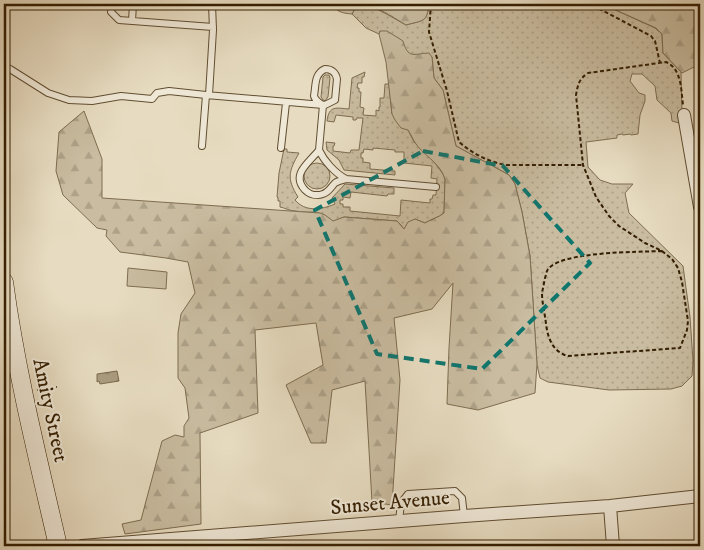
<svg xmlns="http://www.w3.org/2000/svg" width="704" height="550" viewBox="0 0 704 550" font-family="'IM FELL DW Pica',serif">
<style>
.grass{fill:url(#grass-dots);stroke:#7e6d50}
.forest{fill:url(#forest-firs);stroke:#7e6d50}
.pitch{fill:#c9bca0;stroke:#7e6d50}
.water{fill:url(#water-ripples);stroke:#7b694d}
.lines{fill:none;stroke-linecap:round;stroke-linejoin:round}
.service-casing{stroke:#614e31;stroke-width:8}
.minor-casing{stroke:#614e31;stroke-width:14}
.secondary-casing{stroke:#341e01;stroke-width:19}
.path{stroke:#341e01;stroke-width:2;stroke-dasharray:4 2.5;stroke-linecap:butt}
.service{stroke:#efe8d7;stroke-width:6}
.minor{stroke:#efe8d7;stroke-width:12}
.secondary{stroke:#efe8d7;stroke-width:18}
.marked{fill:none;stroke:#0f766e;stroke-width:4;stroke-dasharray:10 6;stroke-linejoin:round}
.labels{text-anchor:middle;stroke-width:4;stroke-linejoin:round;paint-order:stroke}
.street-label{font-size:21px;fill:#341e01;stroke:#efe8d7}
</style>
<defs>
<pattern id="grass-dots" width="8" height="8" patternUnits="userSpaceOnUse" patternTransform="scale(1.25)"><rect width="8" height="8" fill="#c9bca0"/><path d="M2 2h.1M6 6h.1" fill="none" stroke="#ada188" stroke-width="1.8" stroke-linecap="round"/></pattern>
<pattern id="forest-firs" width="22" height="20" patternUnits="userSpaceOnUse" patternTransform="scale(1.25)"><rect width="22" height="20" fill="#c9bca0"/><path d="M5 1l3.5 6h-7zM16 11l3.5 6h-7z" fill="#ada188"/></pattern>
<pattern id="water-ripples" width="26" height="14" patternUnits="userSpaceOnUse" patternTransform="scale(1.25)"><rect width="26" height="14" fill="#aa9b80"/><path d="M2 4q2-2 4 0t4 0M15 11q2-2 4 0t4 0" fill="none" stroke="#8b7e66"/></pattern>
</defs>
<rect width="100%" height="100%" fill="#e7dcc1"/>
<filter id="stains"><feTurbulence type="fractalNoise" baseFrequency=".004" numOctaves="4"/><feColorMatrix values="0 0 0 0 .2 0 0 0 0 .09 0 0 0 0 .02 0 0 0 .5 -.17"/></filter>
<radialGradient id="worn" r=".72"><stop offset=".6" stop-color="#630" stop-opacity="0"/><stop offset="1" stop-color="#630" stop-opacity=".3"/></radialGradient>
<path class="grass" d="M357 4H365L381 11 406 25C423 20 427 23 429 4H600L609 7 655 28 662 34 663 53 681 72 682 114 678 116 679 123 672 121 671 113 657 100 655 86 642 74H632L630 81 639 93 645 95V101L640 115 638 134 631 135 630 134 623 135 622 134 617 135V138L586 142 588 167 600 180 612 184H633L625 193 629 213 683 266 690 317 693 361 692 376 682 386 671 389 609 390 548 382 540 378 537 365 530 256 522 212 515 184 509 175 456 146 443 90 434 78 432 57 409 54 380 31 379 34 366 28 352 14Z
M365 72 364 77H362V83H358L357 88H359V92H361L360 107 364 108 363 115 376 116V110L379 111V107H380V98H384L385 84H389L392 114 408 130 414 142 435 163 443 174 445 179 444 213C438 218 431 219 425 223L415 219 404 230 401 225 397 221 344 217 333 222C318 208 313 214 295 211 290 211 285 208 280 207V201H278V198L277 197 279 173 284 149H287V152L299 153C289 171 286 178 298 197L295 200C305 212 321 210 335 204L332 198 345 184 394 188V194H388L387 196 351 192 350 198 343 197V200H340V204H343V207H350V211L400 216 401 200 430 203V199H432L433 195H436L437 179 431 178 432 166 404 163V152H395V150L373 148V150L364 149 363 153H361V158H363V162L370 163V169L395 171V175L344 170 339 160 327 150 326 142 335 143 334 146H333V151L350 153 351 150H359L363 118H357L356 120H353V117L336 115 334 122 327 121C329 105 336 108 349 109L352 78Z
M325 75H329L330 78 328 97 325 101 323 100 321 97 323 77Z
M304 176a13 13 0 1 1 26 0a13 13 0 1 1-26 0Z"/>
<path class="forest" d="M331 4H429C427 23 423 20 406 25 391 16 375 4 357 5L352 14C341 13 338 12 331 4Z
M600 4H700V64L682 73 663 53 662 34 656 28 609 7Z
M380 31H387L403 41C408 59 413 54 429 53L432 57 434 78 443 90 456 146 509 175 515 184 522 212 530 256 537 364 535 393 478 410 447 404 449 348 453 283 432 309 394 318 400 380 392 505 372 502 365 381 332 390 326 443H311L286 385 323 365 316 323 255 330 258 413 200 433 201 524 125 534 122 524 141 520 162 441 175 435 184 437V426L189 418 185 388 178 378V333L181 314 195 293 188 262 166 258 120 252 106 236 107 230 97 228 63 195 56 171 59 132 84 111 102 159V198L320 213 325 215 333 221 344 217 397 221 404 229 408 222 415 219 425 223C431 219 438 218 444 213L445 179C440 162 422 155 414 141 412 137 410 133 408 130L401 128 395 120 392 114 386 62 379 34Z"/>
<path class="pitch" d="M128 268 167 272 166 289 127 286Z"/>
<path class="water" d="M117 371 119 381 100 384 99 381 97 382V374Z"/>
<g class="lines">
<defs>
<path id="service" d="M112 4 111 12 119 20 213 27
M132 21 133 4
M4 66 10 69 48 93 69 100 92 101 121 96 152 99 157 93 169 91 206 95 202 146
M325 69C332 69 336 73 337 79L335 100 325 105C321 105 315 100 314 96 316 85 314 74 325 69Z
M206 95 323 105 319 150
M209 95 213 30 212 4
M281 148 286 103
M319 150C324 161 335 173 346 179 342 180 338 181 335 183 331 187 329 192 323 194 317 196 310 195 305 190 290 174 310 162 319 150Z
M346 179 436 187
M399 521 401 503 408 494 455 491 462 498 464 516"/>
<path id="minor" d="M684 115 700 207
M610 506 613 546
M82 546 464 516 610 506 700 496"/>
<path id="secondary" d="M4 282C16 371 38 459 58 546"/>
</defs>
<use href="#service" class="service-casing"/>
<use href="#minor" class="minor-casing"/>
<use href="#secondary" class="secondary-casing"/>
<path class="path" d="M431 4 429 32 447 91 459 142C473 154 489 162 506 165H583
M580 4 596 7 651 36 655 41 660 63
M662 251C641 252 556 251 547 271 546 273 546 276 545 278 544 283 543 288 542 293 542 303 545 314 546 324 548 339 553 352 568 356L680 348 687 330 688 321 682 282 678 268 672 259 662 251 645 243 619 226 609 216 596 197 583 165 576 95C578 84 579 79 588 73L666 62C682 69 681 90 683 105
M37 390 57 387"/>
<use href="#service" class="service"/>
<use href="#minor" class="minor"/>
<use href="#secondary" class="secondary"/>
</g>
<path class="marked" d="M423 151 503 166 590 263 482 369 377 354 315 210Z"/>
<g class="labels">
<g class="street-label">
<text transform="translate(51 410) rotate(78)" y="7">Amity Street</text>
<text transform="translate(390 502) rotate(-5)" y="7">Sunset Avenue</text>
</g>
</g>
<rect width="704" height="550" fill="none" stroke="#e7dcc1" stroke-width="20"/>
<rect x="5" y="5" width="694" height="540" fill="none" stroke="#341e01" stroke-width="2.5"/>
<rect x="10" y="10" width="684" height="530" fill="none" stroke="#341e01"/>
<rect width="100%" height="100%" filter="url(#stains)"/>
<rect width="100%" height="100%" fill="url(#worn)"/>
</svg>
